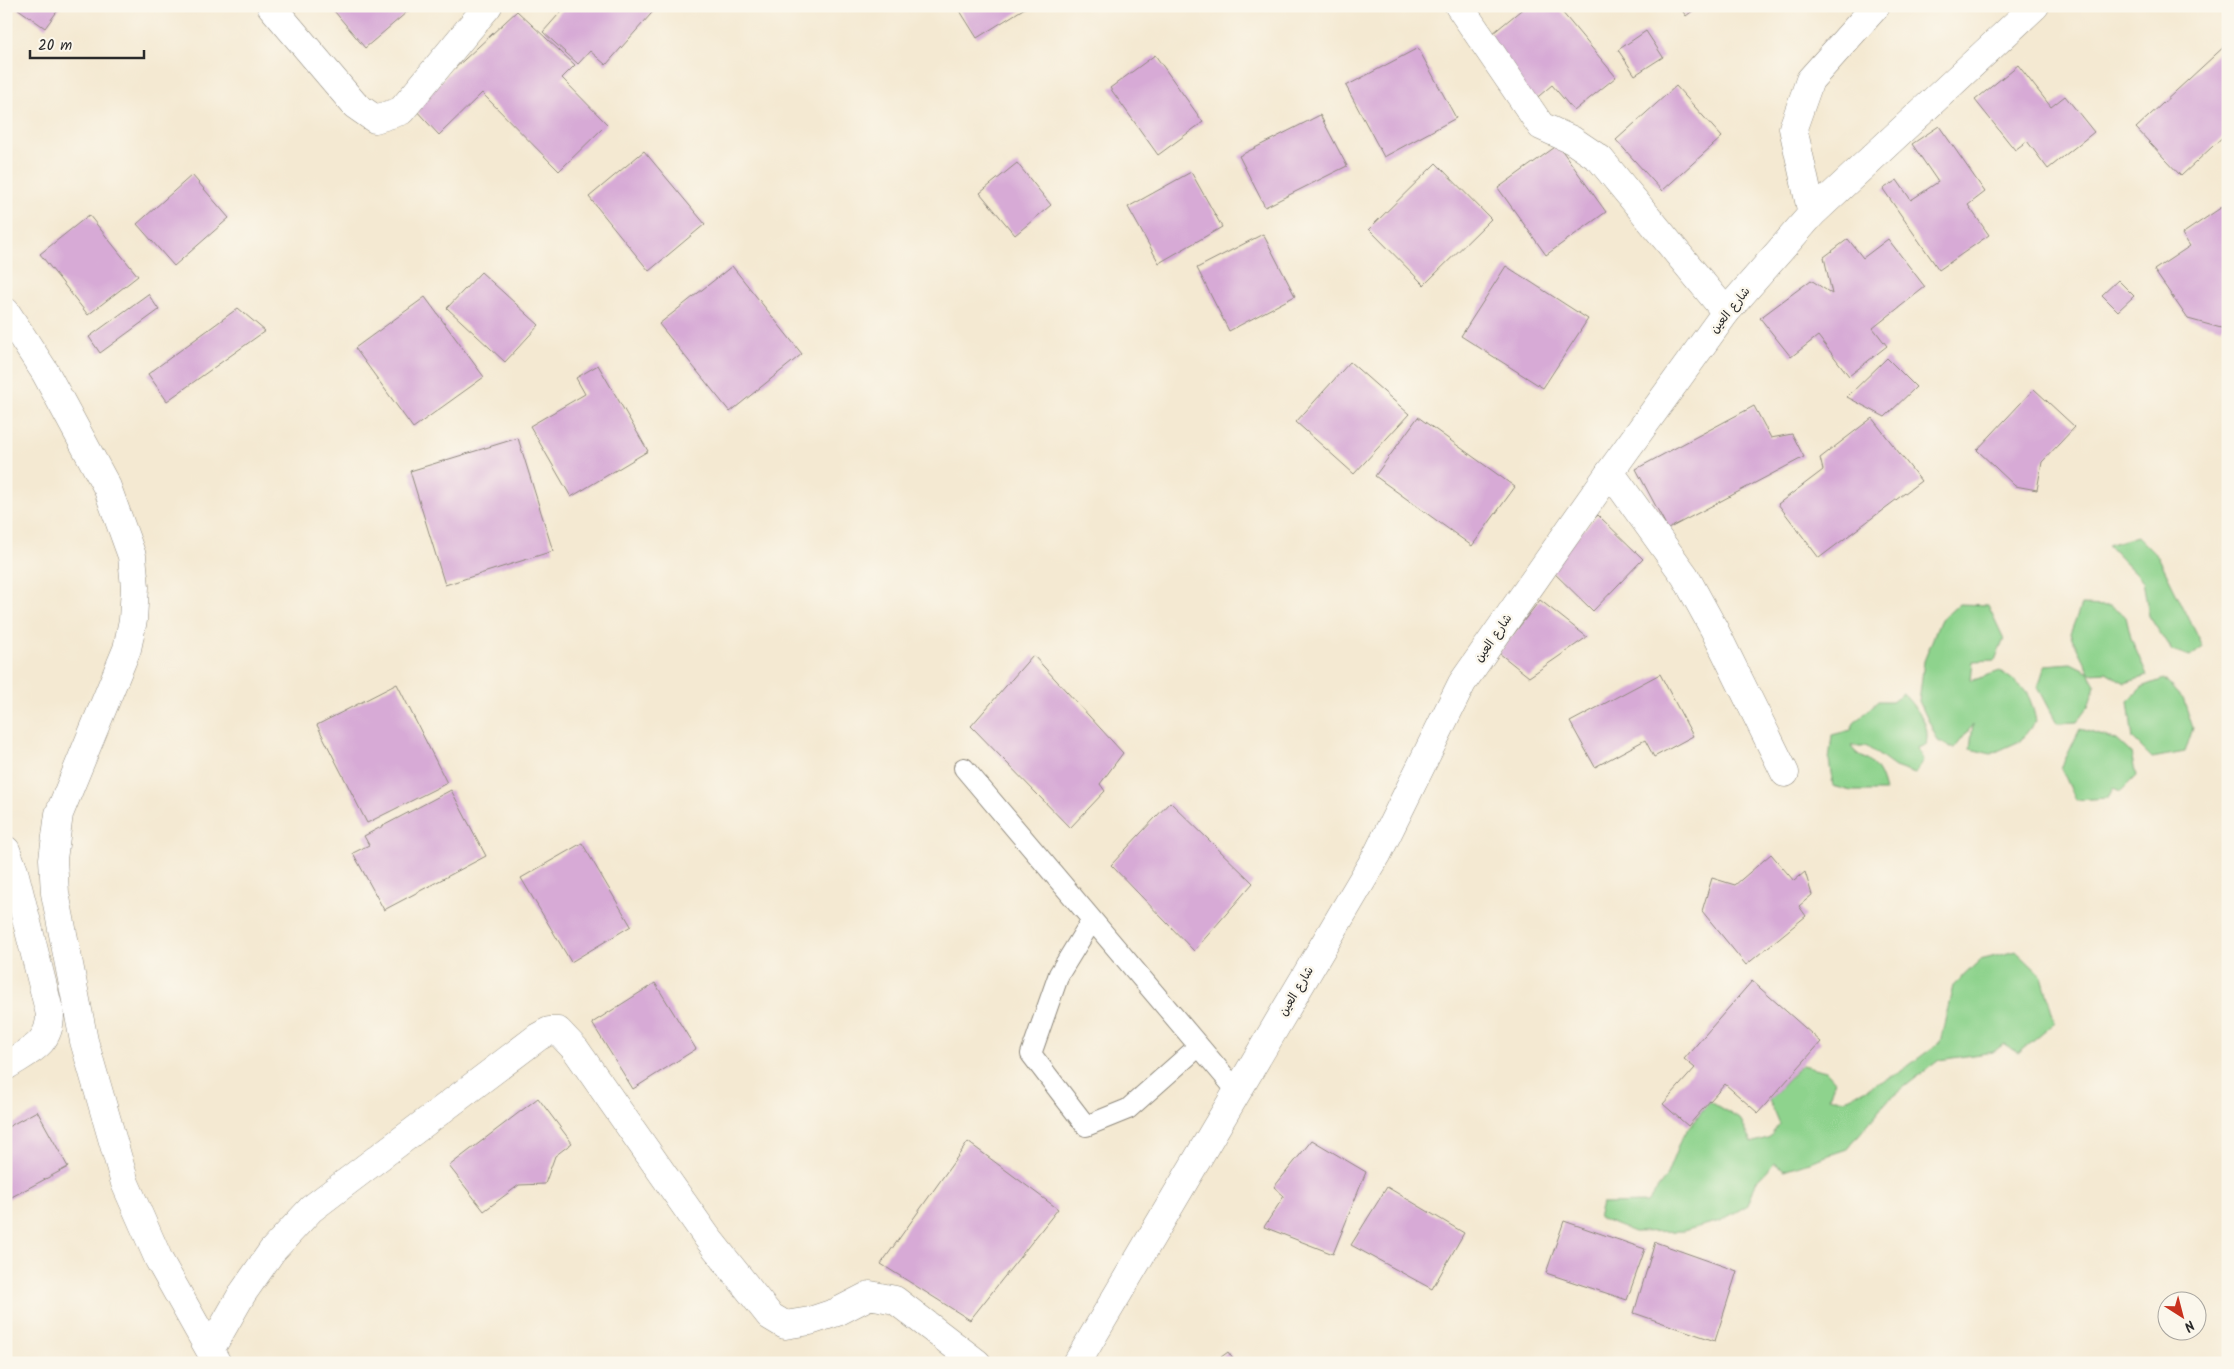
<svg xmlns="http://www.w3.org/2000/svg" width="2234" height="1369" viewBox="0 0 2234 1369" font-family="Kalam,'Playpen Sans Arabic',sans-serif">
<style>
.green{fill:#8ed38d;stroke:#5c7f5c}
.building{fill:#d7aad6}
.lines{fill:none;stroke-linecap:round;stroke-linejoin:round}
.service-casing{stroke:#908a7e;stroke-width:22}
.minor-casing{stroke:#908a7e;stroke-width:29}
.tertiary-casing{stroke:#908a7e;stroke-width:29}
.service{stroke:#fff;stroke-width:20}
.minor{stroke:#fff;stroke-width:28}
.tertiary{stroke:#fff;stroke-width:28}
.labels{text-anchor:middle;stroke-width:5;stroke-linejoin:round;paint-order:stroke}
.street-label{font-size:12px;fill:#2b2b2b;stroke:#fbf7ec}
</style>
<rect width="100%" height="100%" fill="#fbf7ec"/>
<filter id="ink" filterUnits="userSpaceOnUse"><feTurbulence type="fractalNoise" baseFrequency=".02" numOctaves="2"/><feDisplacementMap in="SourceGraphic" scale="10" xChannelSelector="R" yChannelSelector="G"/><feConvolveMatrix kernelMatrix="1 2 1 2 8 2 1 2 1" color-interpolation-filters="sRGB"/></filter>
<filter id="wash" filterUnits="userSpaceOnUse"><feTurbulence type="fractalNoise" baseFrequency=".0096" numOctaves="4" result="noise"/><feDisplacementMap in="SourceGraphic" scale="20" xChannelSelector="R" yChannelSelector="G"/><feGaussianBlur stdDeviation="1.12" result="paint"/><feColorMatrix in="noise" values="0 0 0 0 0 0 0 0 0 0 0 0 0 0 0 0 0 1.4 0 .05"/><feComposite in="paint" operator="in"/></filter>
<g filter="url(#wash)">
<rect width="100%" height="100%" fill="#f4e9d2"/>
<path class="green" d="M2137 536 2159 558 2203 647 2190 657 2172 651 2149 616 2143 581 2108 545Z
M1959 604 1988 605 2004 639 1995 660 1973 661 1971 681 2000 671C2026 689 2029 690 2036 721L2020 741 1991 754 1970 749 1973 725 1954 749 1938 741 1919 701 1924 661 1940 621Z
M2081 605 2110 606 2126 617 2131 638 2147 676 2125 683 2106 672 2090 673 2095 686 2088 707 2077 722 2057 723 2038 687 2045 665 2071 663 2089 672 2070 634Z
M2164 679 2184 701 2193 728 2185 752 2152 758 2133 739 2128 701 2142 687Z
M1903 693C1917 711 1931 722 1926 745L1917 748 1923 760 1915 774 1895 767 1866 746H1851C1855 754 1863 757 1870 762 1879 770 1882 779 1885 791H1851L1833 786 1829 760 1832 735 1851 730 1854 723 1878 701H1892Z
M2080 729 2117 740 2131 753 2136 776 2121 791 2113 788 2108 798 2076 800 2061 768Z
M2016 951 2042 976 2055 1023 2019 1053 2004 1044 1993 1052 1939 1060 1889 1099 1847 1149 1785 1170 1774 1163 1756 1182 1748 1205 1720 1221 1683 1231 1634 1232 1598 1218 1602 1204 1647 1203 1665 1179 1681 1139 1709 1101 1741 1120 1752 1143 1770 1137 1779 1124 1769 1100 1802 1065 1826 1071 1835 1081 1829 1097 1844 1100 1900 1072 1940 1042 1953 986 1980 960Z"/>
<g id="blocks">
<path class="building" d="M14 6H61L45 28Z
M330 6H414L365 48Z
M566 6H658L606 65 590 51 578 64 543 32Z
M957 6H1028L977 38Z
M1526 6H1557L1616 77 1574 111 1552 85 1533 101 1487 38Z
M1679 6H1699L1686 16Z
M517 11 575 65 562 78 607 124 559 171 482 93 439 135 413 107Z
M1646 31 1663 57 1635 75 1618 50Z
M2228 43V132L2181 176 2136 128Z
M1418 48 1456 118 1384 157 1346 86Z
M1155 55 1203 122 1158 155 1110 88Z
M2018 65 2051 107 2065 96 2094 132 2048 169 2027 141 2015 150 1975 100Z
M1676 86 1722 137 1662 191 1616 140Z
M1320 115 1347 166 1265 207 1239 156Z
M1939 126 1985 192 1968 205 1989 235 1939 270 1883 189 1897 180 1911 200 1938 182 1912 144Z
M1558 145 1606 212 1546 255 1498 188Z
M644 151 705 224 649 271 589 197Z
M1017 163 1051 205 1015 235 980 193Z
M1436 163 1491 219 1424 285 1369 229Z
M1191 172 1222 227 1159 263 1128 207Z
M192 175 229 218 174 266 137 224Z
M2228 203V321L2221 328 2188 319 2154 270 2190 246 2182 234Z
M89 215 138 276 88 315 40 254Z
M1263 234 1295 296 1229 331 1197 268Z
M1848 239 1863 258 1888 239 1925 287 1873 328 1887 346 1849 376 1818 336 1791 357 1760 318 1811 280 1832 294 1824 257Z
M732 266 802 354 730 412 659 324Z
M1506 266 1588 319 1543 388 1461 336Z
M481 272 539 325 505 362 447 308Z
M2118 280 2134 296 2118 311 2102 295Z
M148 294 159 310 100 353 89 337Z
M425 297 484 377 413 428 355 348Z
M238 308 265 331 167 401 148 374Z
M1887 358 1916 387 1885 417 1847 397Z
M1350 362 1409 414 1354 474 1296 422Z
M598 365 648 451 571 497 530 426 585 394 576 378Z
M2034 389 2075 427 2042 462 2037 490 2015 486 1977 450Z
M1754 406 1771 438 1792 434 1804 457 1668 529 1636 469Z
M1418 417 1515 487 1472 546 1375 476Z
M1872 418 1921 481 1819 558 1778 504 1823 470 1820 458Z
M518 438 553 551 445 585 410 471Z
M1598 515 1643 559 1593 611 1548 567Z
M1540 600 1587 637 1529 677 1499 653Z
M1033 655 1123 753 1100 784 1105 791 1070 828 971 726Z
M1660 674 1693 736 1654 757 1645 740 1595 767 1570 722Z
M397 684 447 783 367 823 317 725Z
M451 790 486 856 384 910 353 853 369 845 364 836Z
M1170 802 1253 883 1194 951 1111 865Z
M582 843 631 926 571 962 521 878Z
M1771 854 1794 881 1805 872 1812 895 1799 906 1806 916 1746 965 1702 911 1712 878 1735 885Z
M1752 981 1821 1042 1758 1113 1725 1084 1688 1126 1663 1104 1695 1068 1684 1059Z
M655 983 696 1049 633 1089 592 1023Z
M538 1098 572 1143 555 1156 545 1184 519 1185 484 1211 449 1166Z
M37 1111 68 1167 6 1200V1128Z
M1312 1140 1366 1172 1333 1254 1264 1227 1284 1196 1274 1187Z
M968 1142 1058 1209 970 1320 881 1264Z
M1387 1187 1464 1233 1432 1289 1351 1245Z
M1564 1221 1645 1249 1627 1300 1546 1273Z
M1655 1242 1737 1271 1715 1341 1634 1313Z
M1228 1352 1236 1363H1213Z"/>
</g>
</g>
<g filter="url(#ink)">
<use href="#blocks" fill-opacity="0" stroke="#908a7e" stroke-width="1"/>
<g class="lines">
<defs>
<path id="service" d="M964 768 1237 1091
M1092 920 1059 974 1031 1054 1086 1126 1128 1109 1199 1046"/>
<path id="minor" d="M271 6 355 105 375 119 401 111 488 6
M1459 6 1541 126 1572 140 1600 159 1726 312
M1812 214 1793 128 1810 80 1876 6
M6 312 45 372 107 487 132 556 135 587 133 620 127 649 59 814 53 859 55 893 84 1041 125 1183 159 1260 217 1363
M1610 472 1685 576 1714 629 1785 773
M6 850 14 871 50 1014C50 1045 29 1051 6 1066
M210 1350 242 1294 272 1251 311 1209 538 1037 549 1031H558L576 1050 707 1237 770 1316 785 1325 810 1321 837 1312 870 1295 895 1300 977 1363"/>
<path id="tertiary" d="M1077 1363 1377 855 1462 683 1610 472 1726 312 1812 214 2035 6"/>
</defs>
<use href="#service" class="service-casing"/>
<use href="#minor" class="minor-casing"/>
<use href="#tertiary" class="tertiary-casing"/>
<use href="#service" class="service"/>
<use href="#minor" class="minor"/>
<use href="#tertiary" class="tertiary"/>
</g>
</g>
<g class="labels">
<g class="street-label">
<text transform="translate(1730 310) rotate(-51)" y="4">شارع العين</text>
<text transform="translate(1493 638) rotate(-55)" y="4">شارع العين</text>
<text transform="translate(1296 991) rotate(-59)" y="4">شارع العين</text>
</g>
</g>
<rect width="2234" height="1369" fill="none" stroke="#fbf7ec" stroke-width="25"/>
<g transform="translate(2182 1316) rotate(144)"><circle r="24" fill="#fbf7ec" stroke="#a8a59f"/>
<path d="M0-4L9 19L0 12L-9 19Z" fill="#c8321e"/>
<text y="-8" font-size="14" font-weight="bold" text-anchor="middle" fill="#2b2b2b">N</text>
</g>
<path d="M30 50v8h114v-8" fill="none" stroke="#2b2b2b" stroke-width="2.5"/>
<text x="38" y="50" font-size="15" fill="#2b2b2b" stroke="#fbf7ec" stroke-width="4" paint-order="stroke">20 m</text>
</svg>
